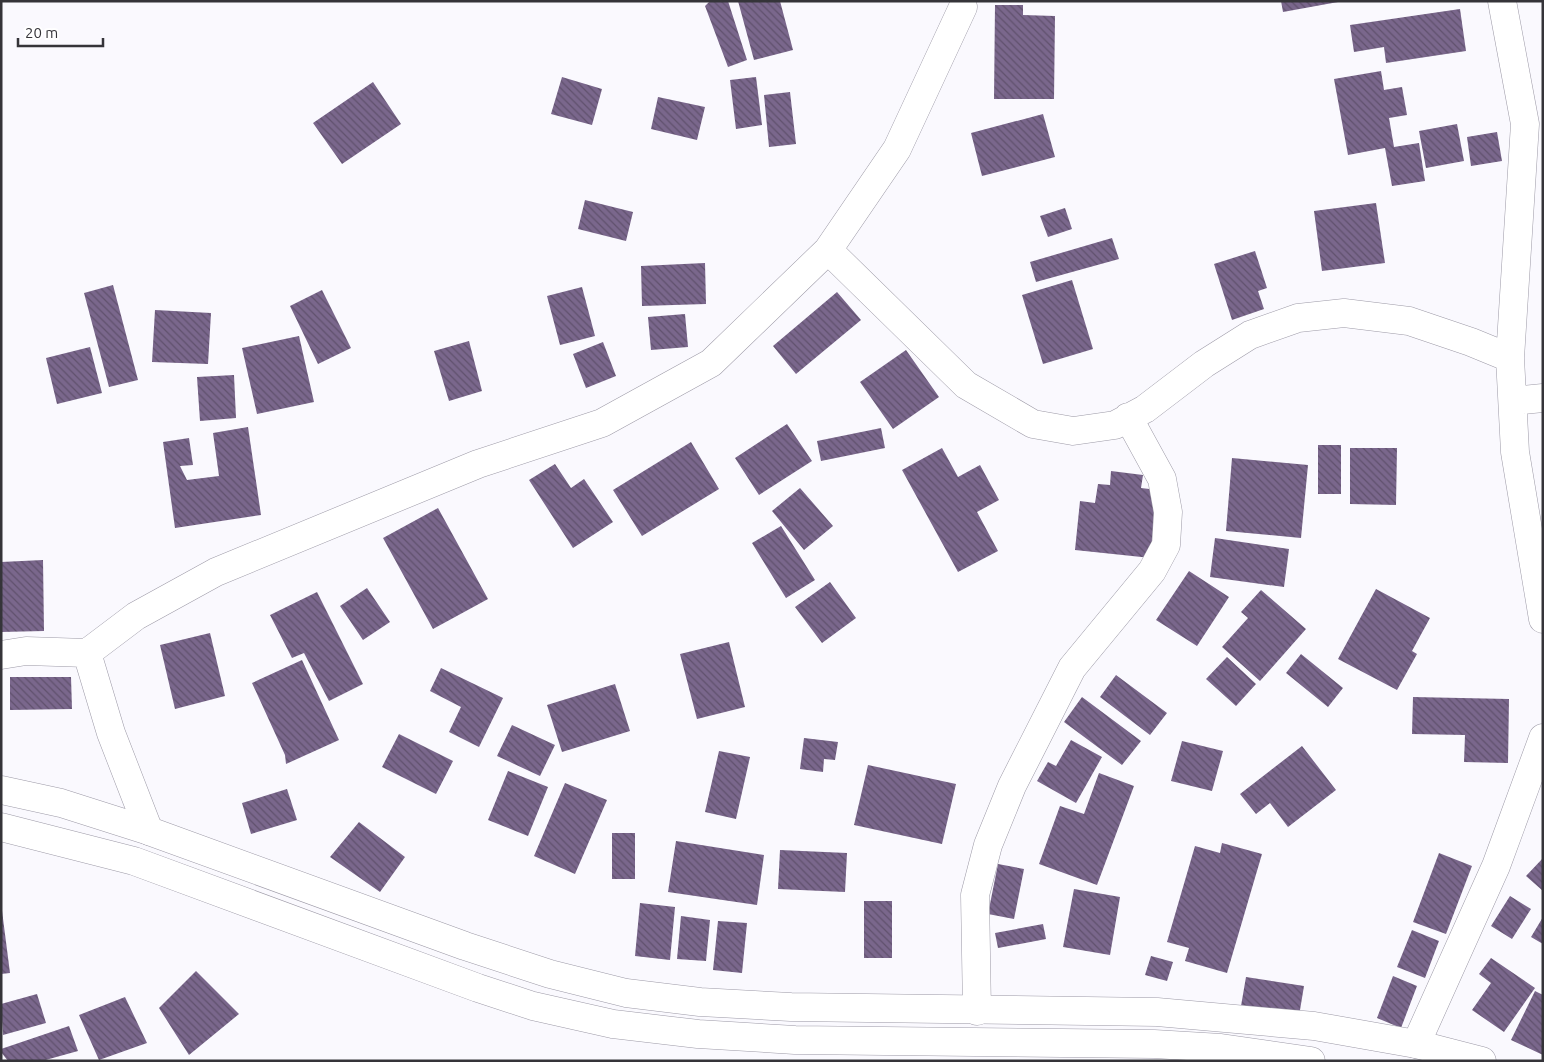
<svg xmlns="http://www.w3.org/2000/svg" width="1544" height="1062" viewBox="0 0 1544 1062" font-family="Ubuntu,sans-serif">
<style>
.building{fill:url(#building-back-hatch)}
.lines{fill:none;stroke-linecap:round;stroke-linejoin:round}
.minor-casing{stroke:#9d9aa7;stroke-width:29}
.primary-casing{stroke:#9d9aa7;stroke-width:29}
.minor{stroke:#fff;stroke-width:28}
.primary{stroke:#fff;stroke-width:28}
</style>
<defs>
<pattern id="building-back-hatch" width="6" height="6" patternUnits="userSpaceOnUse" patternTransform="scale(1.25)"><rect width="6" height="6" fill="#7a678c"/><path d="M-1 5l2 2M0 0l6 6M5-1l2 2" fill="none" stroke="#60516d"/></pattern>
</defs>
<rect width="100%" height="100%" fill="#faf9fe"/>
<path class="building" d="M710 1H728L747 60 728 67 705 6Z
M738 1H780L793 50 754 60Z
M1281 1H1338V2L1283 12Z
M995 5H1023V15L1055 16 1054 99H994Z
M1460 9 1466 51 1386 63 1384 47 1354 52 1350 25Z
M1381 71 1384 90 1402 87 1407 115 1389 118 1394 147 1419 143 1425 181 1392 186 1385 148 1348 155 1334 79Z
M562 77 602 89 592 125 551 114Z
M756 77 762 125 736 129 730 80Z
M373 82 401 124 342 164 313 123Z
M790 92 796 144 769 147 764 95Z
M658 97 705 107 697 140 651 129Z
M1043 114 1055 157 982 176 971 133Z
M1457 124 1464 161 1426 168 1419 131Z
M1497 132 1502 161 1471 166 1467 137Z
M585 200 633 212 626 241 578 229Z
M1376 203 1385 263 1322 271 1314 211Z
M1065 208 1072 229 1048 237 1040 216Z
M1112 238 1119 259 1036 282 1030 262Z
M1255 251 1267 288 1258 291 1264 309 1232 320 1214 264Z
M705 263 706 304 642 306 641 266Z
M1072 280 1093 349 1043 364 1022 295Z
M113 285 138 380 109 387 84 293Z
M582 287 595 336 560 345 547 296Z
M322 290 351 348 318 364 290 306Z
M837 292 861 320 796 374 773 346Z
M155 310 211 313 208 364 152 362Z
M685 314 688 347 651 350 648 317Z
M299 336 314 402 257 414 242 348Z
M469 341 482 391 449 401 434 351Z
M603 342 616 376 586 388 573 354Z
M90 347 102 393 57 404 46 358Z
M906 350 939 397 893 429 860 382Z
M234 375 236 418 200 421 197 377Z
M787 424 812 461 759 495 735 458Z
M248 427 261 515 175 528 163 442 189 438 193 465 180 466 187 480 219 476 213 433Z
M881 428 885 448 821 461 817 441Z
M691 442 719 489 642 536 613 490Z
M1318 445H1341V494H1318Z
M942 448 958 477 980 465 999 500 977 512 998 551 958 572 902 470Z
M1350 448H1397L1396 505 1350 504Z
M1232 458 1308 465 1301 538 1226 531Z
M555 464 571 488 584 479 613 522 573 548 529 480Z
M1111 471 1143 475 1141 488 1158 490 1151 558 1075 550 1080 501 1095 503 1098 484 1110 485Z
M800 488 833 526 804 550 772 511Z
M438 508 488 599 433 629 383 538Z
M781 526 815 580 786 598 752 543Z
M1215 538 1289 549 1284 587 1210 577Z
M43 560 44 631 1 632V562Z
M1189 571 1229 597 1197 646 1156 620Z
M830 582 856 618 822 643 795 607Z
M367 588 390 622 363 640 340 606Z
M1376 589 1430 618 1412 651 1417 654 1397 690 1338 659Z
M1261 590 1306 629 1260 681 1222 647 1248 618 1241 612Z
M317 592 363 684 329 701 304 653 292 658 270 615Z
M210 633 225 696 175 709 160 645Z
M729 642 745 707 697 719 680 654Z
M1301 654 1343 688 1328 707 1286 673Z
M1227 657 1256 684 1236 706 1206 679Z
M302 660 339 740 286 764 285 755 252 683Z
M441 668 503 698 479 747 449 732 461 707 430 691Z
M1116 675 1167 713 1150 735 1100 697Z
M10 677H71L72 709 10 710Z
M615 684 630 731 562 752 547 705Z
M1082 697 1141 741 1122 765 1064 722Z
M1413 697 1509 699 1508 763 1464 762 1465 735 1412 734Z
M512 725 555 745 540 776 497 756Z
M399 734 453 761 436 794 382 767Z
M804 738 838 742 835 760 824 759 823 772 800 769Z
M1071 740 1102 757 1076 803 1037 781 1048 762 1056 766Z
M1182 741 1223 751 1212 791 1171 781Z
M1302 746 1336 790 1288 827 1270 803 1256 814 1240 794Z
M719 751 750 757 736 819 705 812Z
M868 765 956 784 942 844 854 825Z
M508 771 548 787 528 836 488 820Z
M1099 773 1134 786 1097 885 1039 864 1060 806 1084 814Z
M565 783 607 800 575 874 534 856Z
M287 789 297 820 251 834 242 803Z
M359 822 405 857 380 892 330 857Z
M612 833H635V879H612Z
M676 841 764 855 757 905 668 892Z
M1222 843 1262 854 1227 973 1185 961 1189 948 1167 942 1195 846 1220 853Z
M780 850 847 853 845 892 778 889Z
M1439 853 1472 866 1446 934 1413 922Z
M1543 858V891L1526 876Z
M998 864 1024 869 1014 919 988 914Z
M1074 889 1120 897 1110 955 1063 947Z
M1510 896 1531 909 1512 939 1491 926Z
M864 901H892V958H864Z
M1 903 10 973 1 974Z
M640 903 675 907 670 960 635 956Z
M681 916 710 920 706 961 677 959Z
M1543 917V944L1531 937Z
M718 921 747 923 742 973 713 970Z
M1043 924 1046 939 998 948 995 933Z
M1412 930 1439 941 1425 978 1397 967Z
M1151 956 1173 962 1167 981 1145 975Z
M1491 958 1535 988 1504 1032 1472 1010 1491 983 1479 974Z
M196 971 239 1014 189 1055 159 1008Z
M1393 976 1417 986 1401 1028 1377 1018Z
M1246 977 1304 986 1299 1016 1241 1006Z
M1535 991 1543 995V1055L1511 1040Z
M37 994 46 1023 3 1035 1 1004Z
M125 997 147 1043 99 1060 79 1015Z
M69 1026 78 1051 42 1061H8L1 1052V1049Z"/>
<g class="lines">
<defs>
<path id="minor" d="M1502 1 1525 124 1510 358 1515 452 1543 619
M828 250 966 385 1033 424 1073 431 1115 425 1145 409 1204 364 1250 335 1298 318 1344 313 1409 321 1471 342 1510 358
M1513 401 1543 398
M1 655 26 651 87 653
M149 831 111 733 87 653 136 616 216 572 478 464 602 423 711 363 828 250 897 149 963 7
M977 1011 975 895 988 845 1012 786 1072 668 1152 571 1166 545 1168 512 1162 479 1128 417
M1416 1044 1496 866 1543 738"/>
<path id="primary" d="M1 790 61 803 149 831 465 946 550 974 626 993 700 1002 791 1007 1157 1012 1314 1026 1416 1044 1482 1061
M1 827 134 861 478 988 533 1006 613 1024 698 1034 795 1040 1154 1044 1221 1048 1311 1061"/>
</defs>
<use href="#minor" class="minor-casing"/>
<use href="#primary" class="primary-casing"/>
<use href="#minor" class="minor"/>
<use href="#primary" class="primary"/>
</g>
<rect width="1544" height="1062" fill="none" stroke="#353439" stroke-width="5"/>
<path d="M18 38v8h85v-8" fill="none" stroke="#353439" stroke-width="2.5"/>
<text x="25" y="38" font-size="15" fill="#353439" stroke="#ffffff" stroke-width="4" paint-order="stroke">20 m</text>
</svg>
